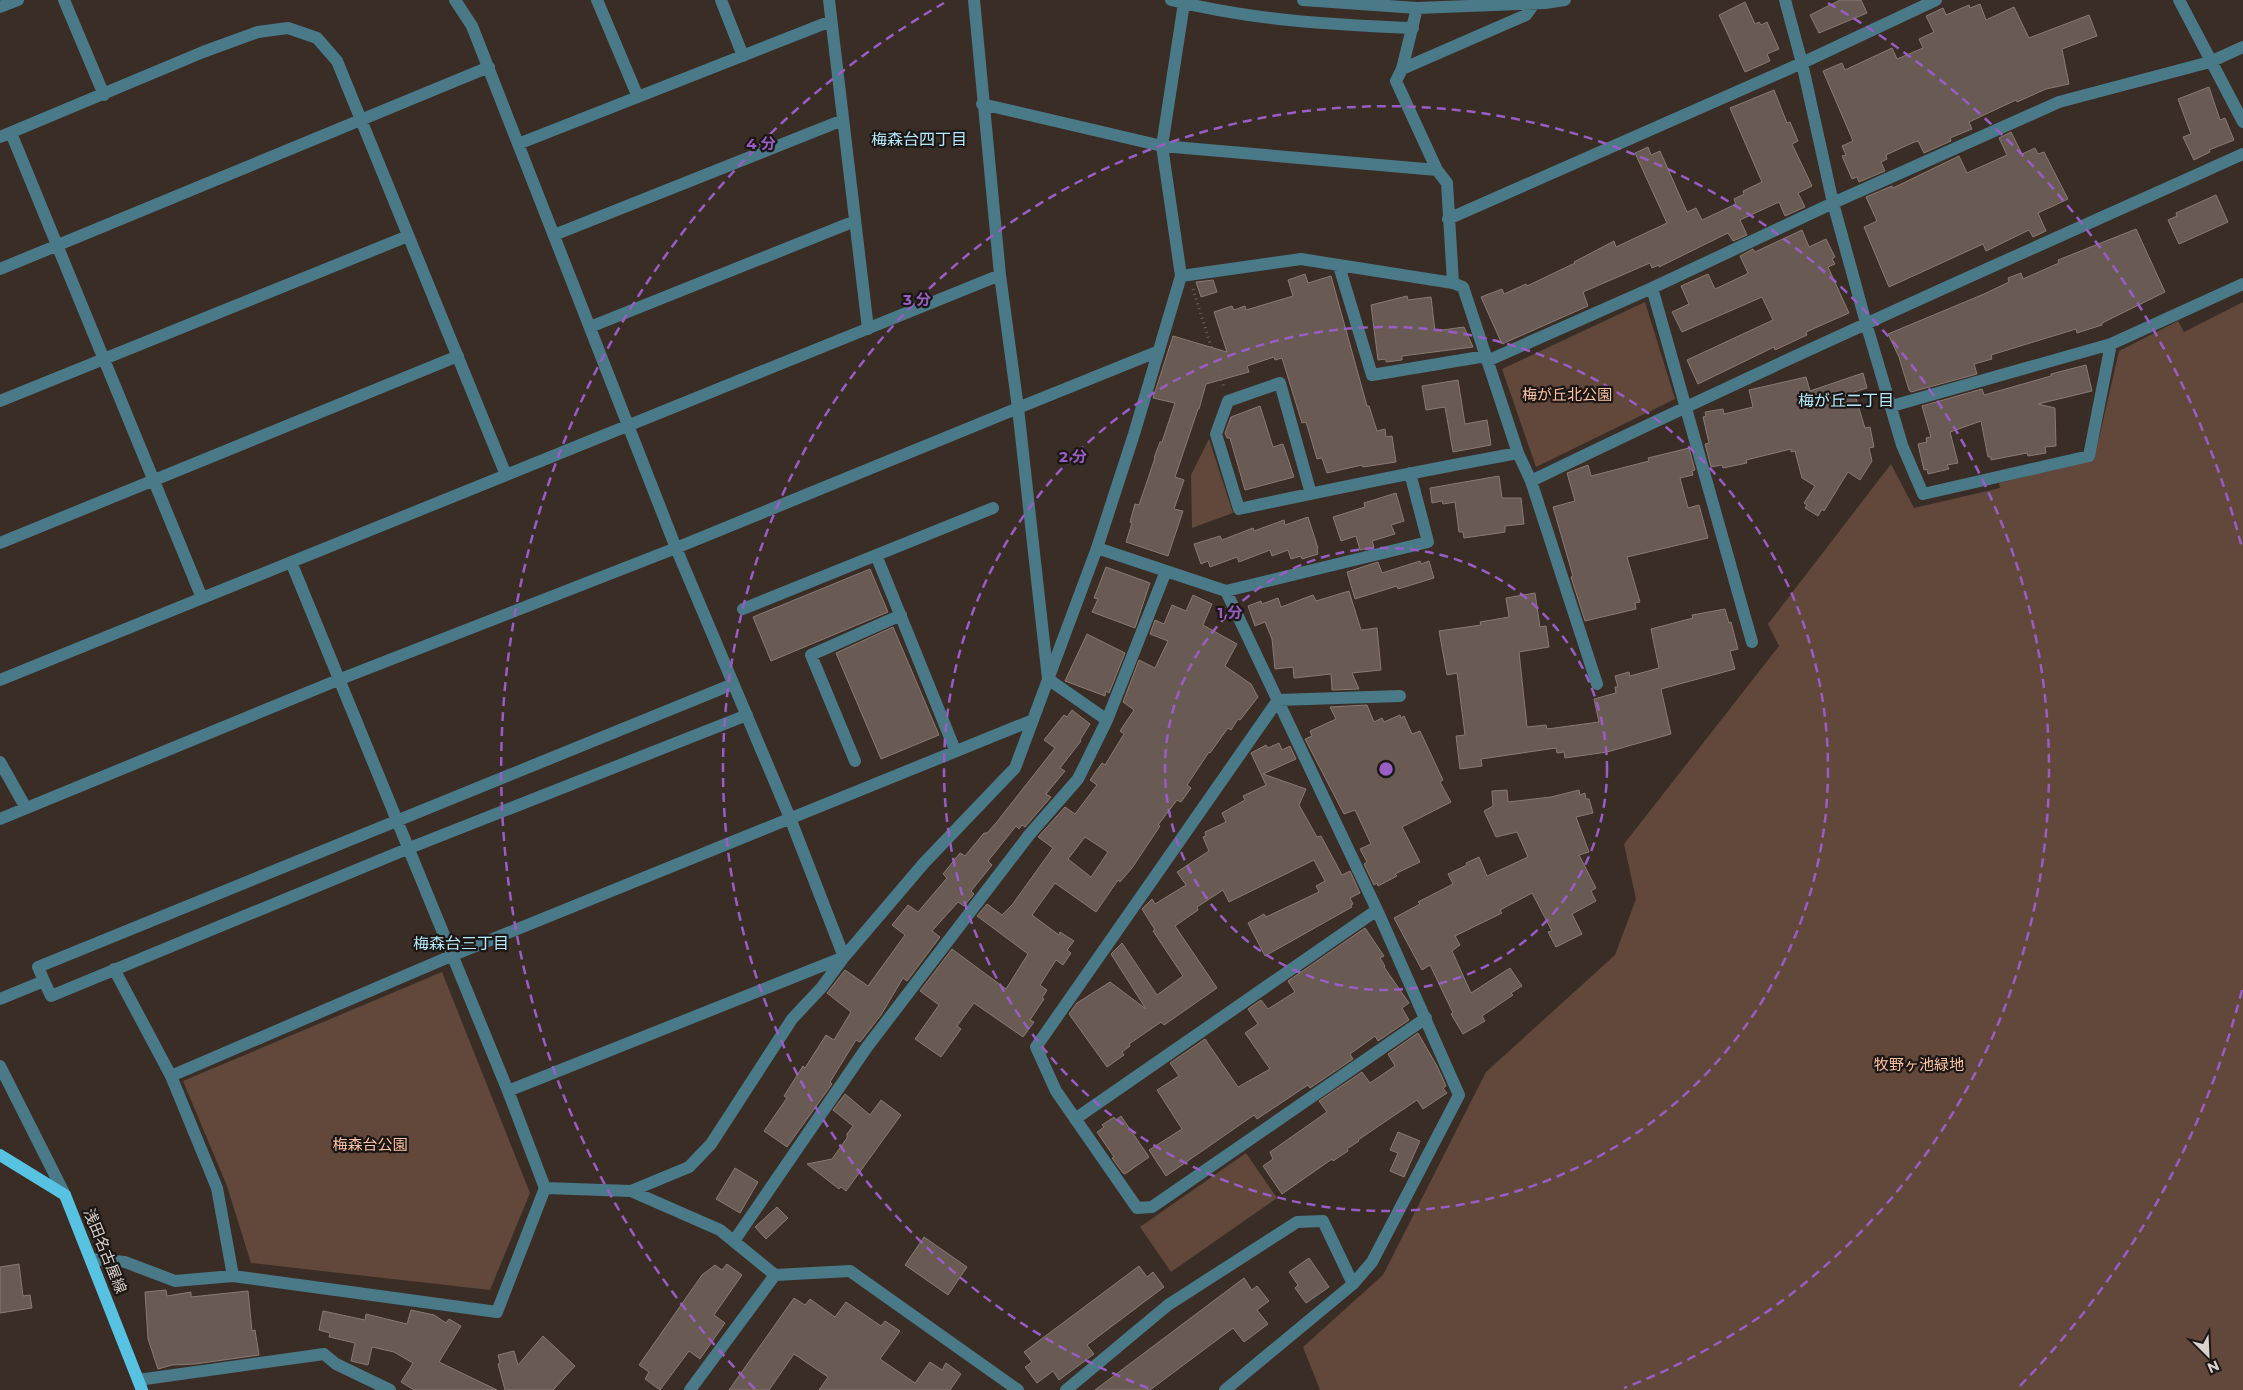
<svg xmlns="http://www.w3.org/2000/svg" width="2243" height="1390" viewBox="0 0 2243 1390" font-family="Montserrat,'Noto Sans JP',sans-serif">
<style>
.green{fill:#61483b}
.building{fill:#695b54;stroke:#897a73;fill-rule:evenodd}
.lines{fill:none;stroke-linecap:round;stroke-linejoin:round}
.path{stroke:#6d625c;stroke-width:3;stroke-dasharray:1 4;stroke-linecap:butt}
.minor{stroke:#4a7988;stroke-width:12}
.major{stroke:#57c2e1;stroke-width:12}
.ring{fill:none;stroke:#985ec4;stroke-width:2.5;stroke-dasharray:9 6}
.labels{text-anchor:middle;stroke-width:4.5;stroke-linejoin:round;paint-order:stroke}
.park-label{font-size:15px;fill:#fdc4a6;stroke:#1c1614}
.street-label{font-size:15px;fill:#dad2ce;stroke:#1c1614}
.neighbourhood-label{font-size:16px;fill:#b3e9fb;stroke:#1c1614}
.centre{fill:#985ec4;stroke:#1c1614;stroke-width:2.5}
.ring-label{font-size:15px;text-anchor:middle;font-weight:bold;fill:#985ec4;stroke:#1c1614;stroke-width:4.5;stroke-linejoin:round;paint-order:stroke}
</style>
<rect width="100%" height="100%" fill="#392d26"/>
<path class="green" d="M1645 302 1675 399 1536 467 1502 369Z
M2243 302V1390H1320L1303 1347 1383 1275 1486 1072 1615 955 1636 899 1624 844 1779 646 1768 624 1891 464 1914 508 2000 488 1999 483 2094 460 2119 351 2178 321 2184 332Z
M1209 439 1233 513 1192 528 1191 475Z
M442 972 530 1193 490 1290 251 1263 227 1186 183 1081Z
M1246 1153 1277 1198 1171 1272 1140 1227Z"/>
<path class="building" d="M1840 0H1861L1867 13 1819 33 1810 15Z
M1745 2 1755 24 1759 22 1761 25 1767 22 1779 49 1767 54 1770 61 1745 72 1719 15Z
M1980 4 1986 20 2014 7 2029 38 2089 15 2097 36 2062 49 2069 84 2046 89 2017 102 2016 100 1969 122 1972 129 1950 138 1951 141 1924 153 1918 141 1912 143 1886 155 1887 159 1881 162 1885 171 1859 182 1857 177 1852 179 1842 156 1846 155 1842 146 1853 141 1823 71 1842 63 1845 70 1892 48 1897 59 1923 48 1919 39 1934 32 1926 16 1943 8 1946 15 1969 5 1970 8Z
M2209 87 2220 120 2225 118 2234 140 2209 150 2210 152 2194 160 2183 137 2191 134 2178 99Z
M1774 90 1787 123 1790 122 1798 141 1792 144 1812 186 1798 193 1805 207 1785 216 1779 202 1740 220 1747 235 1733 241 1728 233 1659 267V265L1652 268 1650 263 1583 292 1588 306 1502 344 1481 297 1502 289 1504 294 1526 284 1527 286 1575 263 1574 262 1614 241 1616 247 1667 223 1635 153 1648 147 1651 155 1660 151 1687 212 1696 208 1702 220 1736 204 1734 199 1744 194 1743 191 1762 182 1730 108Z
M2011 132 2022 154 2035 148 2038 154 2044 152 2068 199 2038 213 2046 231 2033 237 2029 230 1986 251 1983 244 1889 287 1864 227 1877 221 1866 197 1892 186 1893 188 1959 156 1967 173 2007 155 1999 138Z
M2216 195 2228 222 2179 244 2168 220 2177 216 2176 213Z
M2136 229 2165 292 2102 323V325L2077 333 2076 329 1991 355 1992 359 1974 364 1977 374 1911 392 1909 390 1899 357 1888 334 1984 294 2009 282 2008 278 2021 273 2023 279 2059 263 2058 260Z
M1802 230 1809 247 1826 239 1835 257 1832 259 1835 264 1828 267 1849 313 1806 332 1807 335 1775 350 1774 347 1698 384 1687 360 1773 320 1762 297 1682 332 1672 312 1689 304 1681 286 1708 274 1715 289 1745 275 1748 273 1740 256 1753 249 1755 252Z
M1305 274 1308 283 1331 276 1367 406H1369L1377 431 1385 429 1386 437 1392 436 1396 462 1363 467 1362 465 1327 473 1322 458 1317 459 1306 422 1302 423 1282 358 1275 360 1274 357 1247 366 1249 372 1206 384 1199 409H1198L1175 477 1184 480 1174 509 1183 511 1168 556 1126 542 1132 523 1130 522 1135 504 1139 505 1155 458H1154L1160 442H1162L1175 403 1153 398 1173 336 1227 352 1214 312 1232 306 1234 310 1245 306 1246 310 1293 296 1288 280Z
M1213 280 1217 292 1201 297 1196 282Z
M1407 296 1408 300 1431 297 1435 331 1464 327 1473 347 1402 356V360L1386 362V359L1378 360 1371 305Z
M2086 365 2092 391 2038 404 2055 408 2056 446 2045 447 2046 453 2028 456 2027 453 1991 460V457H1988L1981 421 1950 432 1958 463 1947 465 1949 469 1928 474 1927 469 1924 470 1918 444 1927 442 1926 438 1931 437 1922 406 1982 389 1984 395 2051 376V374Z
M1863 373 1867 388 1854 392 1865 428 1870 427 1874 447 1869 448 1872 461 1860 480 1848 472 1824 511 1822 509 1818 516 1805 508 1807 505 1804 503 1815 486 1802 478 1795 451 1791 452V449L1746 460 1747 463 1723 468 1722 465 1711 467 1705 444 1709 443 1703 417 1706 416 1705 412 1723 409 1724 414 1753 407 1749 390 1806 377 1810 391Z
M1458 380 1465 424 1487 420 1491 445 1453 452 1445 407 1426 410 1422 386Z
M1260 406 1273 447 1283 444 1294 477 1245 490 1230 438H1227L1225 433 1231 417Z
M1689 448 1695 470 1692 471 1693 475 1680 478 1688 508 1699 505 1708 538 1627 557 1640 602 1635 603 1636 609 1585 621 1571 577 1573 576 1553 507 1575 501 1567 473 1588 465 1591 476 1649 461 1648 458Z
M1499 476 1502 498H1521L1524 524 1505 526V532L1499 533 1464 538 1463 532H1459L1455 502 1443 504 1442 501 1432 503 1430 488Z
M1396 493 1404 521 1391 525 1395 534 1372 541 1374 547 1360 550 1356 536 1341 541 1333 517 1365 507 1364 503Z
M1308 517 1318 548 1317 549 1318 554 1302 559 1301 556 1291 559 1288 550 1272 556 1270 550 1239 562 1237 557 1210 567 1208 561 1201 564 1194 544 1220 536 1222 540 1253 528 1254 531 1284 520 1285 525Z
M1420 561 1421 564 1429 561 1434 578 1398 589 1397 586 1355 599 1347 572 1378 562 1382 573Z
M1106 567 1150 583 1135 628 1092 612 1098 599 1094 598Z
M870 569 888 612 771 661 753 617Z
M1349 591 1361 630 1377 628 1381 670 1352 673 1359 689 1332 690 1331 674 1294 678 1293 667 1275 669 1272 639 1265 622 1255 626 1248 606 1261 601 1262 604 1278 598 1281 607 1313 595 1316 601Z
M1535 593 1540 627 1546 626 1549 647 1519 652 1527 727 1546 725 1547 729 1599 722 1594 699 1616 693 1615 687H1618L1615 676 1629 672 1630 676 1659 668 1651 629 1693 618 1692 615 1725 609 1729 623 1731 622 1738 649 1730 651 1735 669 1661 689 1671 734 1607 752 1565 758 1564 752 1557 753 1556 748 1481 759 1482 766 1460 769 1456 736 1465 735 1457 673 1447 675 1439 631 1481 625 1480 622 1509 617 1506 598Z
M1193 595 1212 604 1203 625 1237 644 1225 666 1251 684 1258 697 1240 720 1238 719 1231 730 1228 728 1210 753 1209 752 1187 785 1191 788 1181 802 1177 800 1158 825 1160 826 1132 868 1120 882 1118 880 1096 912 1055 883 1032 915 1059 935 1060 932 1074 941 1067 950 1071 953 1063 965 1056 960 1040 985 1047 990 1042 998 1044 999 1030 1020 1034 1022 1023 1037 974 1003 957 1026 961 1029 941 1057 915 1039 939 1005 920 991 952 949 1006 989 1028 954 977 916 987 904 1002 915 1012 905 1053 848 1038 837 1065 807 1075 814 1097 785 1090 780 1102 763 1105 765 1124 734 1120 731 1134 710 1123 702 1139 660 1155 668 1168 641 1150 634 1155 620 1164 624 1172 605 1186 611ZM1085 837 1108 852 1091 877 1068 859Z
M893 627 939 735 881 759 836 653Z
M1087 634 1125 653 1109 693 1106 691 1105 696 1065 681Z
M1367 705 1374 722 1382 718 1384 722 1400 715 1401 718 1404 716 1412 734 1420 731 1443 780 1440 782 1451 802 1402 827 1420 862 1395 874 1397 876 1378 886 1377 883 1374 885 1364 864 1367 862 1360 849 1371 844 1355 810 1344 814 1305 739 1312 736 1310 731 1336 719 1330 707Z
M1072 710 1090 724 1080 740 1081 741 1060 768 1065 771 1046 794 1051 797 1025 827 1022 825 1019 829 1016 826 988 861 992 865 971 891 974 894 964 906 958 902 932 931 940 937 907 981 903 978 881 1015 860 1042 856 1040 830 1082 832 1084 787 1147 764 1131 787 1098 784 1096 803 1066 805 1068 826 1035 834 1040 851 1012 827 993 845 970 868 986 905 935 892 925 908 905 918 912 947 878 943 874 960 853 965 856 984 833H987L996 823 1055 748 1044 740 1064 715 1067 717Z
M1279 743 1282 750 1290 746 1296 759 1263 774 1306 789 1299 805 1317 837 1321 836 1342 875 1350 871 1360 893 1350 898 1353 904 1351 905 1352 907 1265 956 1248 923 1264 914 1266 917 1319 892 1316 886 1325 881 1314 860 1229 902 1223 890 1197 907 1198 910 1175 926 1217 988 1164 1025 1161 1022 1129 1044 1130 1046 1122 1052 1124 1055 1107 1067 1069 1014 1077 1003 1110 982 1146 1009 1111 954 1122 943 1157 995 1183 976 1153 931 1155 930 1142 909 1152 899 1155 904 1186 885 1177 872 1209 851 1203 837 1206 836 1205 832 1226 822 1222 813 1245 800 1243 796 1266 785 1251 753 1266 745 1268 748Z
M1507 790 1508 802 1551 797 1579 790 1580 795 1585 793 1586 799H1589L1593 813 1576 817 1589 852 1579 855 1596 888 1591 891 1596 901 1572 914 1582 934 1556 947 1548 932 1552 931 1532 893 1500 910 1502 913 1455 936 1460 945 1452 951 1471 993 1510 968 1522 986 1511 993 1513 995 1482 1016 1485 1021 1463 1034 1451 1014 1453 1013 1430 965 1422 970 1394 918 1420 904 1418 902 1453 884 1448 874 1467 865 1466 863 1479 857 1487 876 1528 857 1517 832 1496 837 1484 811 1493 806 1492 791Z
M1365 928 1384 956 1380 958 1385 966 1384 967 1409 1003 1402 1008 1409 1020 1378 1041 1375 1036 1350 1054 1353 1059 1310 1088 1308 1085 1257 1119 1254 1115 1166 1176 1149 1150 1182 1129 1157 1090 1179 1076 1170 1063 1205 1039 1238 1087 1270 1069 1245 1033 1258 1024 1248 1009 1261 1000 1268 1009 1295 992 1288 981Z
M1418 1033 1437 1066 1446 1086 1443 1088 1447 1093 1423 1109 1417 1100 1358 1140 1359 1141 1347 1149 1348 1151 1333 1161 1332 1159 1282 1194 1263 1166 1273 1159 1270 1152 1327 1112 1319 1101 1362 1072 1370 1083 1395 1066 1388 1054Z
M845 1094 870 1115 881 1100 901 1115 846 1191 841 1187 839 1189 807 1164 832 1159 847 1138V1134L853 1126 833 1110Z
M1121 1116 1149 1157 1125 1174 1123 1173 1112 1158 1114 1157 1097 1132 1104 1127 1102 1125 1114 1117 1116 1120Z
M1398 1132 1420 1141 1404 1177 1390 1171 1398 1153 1390 1150Z
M735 1168 758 1182 740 1213 716 1199Z
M777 1207 788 1218 766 1239 755 1227Z
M924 1237 967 1267 948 1295 905 1265Z
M1309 1258 1329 1287 1306 1303 1295 1288 1298 1285 1289 1272Z
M19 1264 23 1296 30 1295 32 1308 0 1313V1267Z
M727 1264 742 1275 714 1315 725 1323 700 1359 689 1351 660 1390 645 1379 649 1372 639 1365 702 1275 715 1265 722 1270Z
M1139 1266 1147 1277 1153 1272 1164 1287 1087 1345 1094 1354 1059 1380 1053 1371 1037 1383 1025 1367 1032 1362 1024 1352Z
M1244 1278 1252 1290 1257 1286 1269 1301 1257 1310 1268 1324 1244 1342 1233 1328 1150 1390H1095Z
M166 1290 167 1296 191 1292V1297L248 1291 252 1331 255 1330 259 1355 195 1364 172 1365 158 1369 148 1339 145 1292Z
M794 1298 805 1305 810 1299 835 1317 846 1302 881 1326 885 1321 900 1331 880 1359 915 1383 930 1362 942 1370 946 1363 961 1374 950 1390H819L828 1377 794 1354 769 1390H729Z
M411 1310 434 1315 446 1323 449 1319 461 1326 439 1362 497 1390H414L401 1382 413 1363 394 1352 372 1347 368 1365 351 1361 355 1343 329 1337 330 1333 319 1330 323 1311 365 1320 366 1314 407 1324Z
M543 1336 575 1366 553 1390H505L498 1364 500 1363 498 1355 514 1351 518 1365Z"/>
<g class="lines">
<path class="path" d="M1193 289 1224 388"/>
<path class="minor" d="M64 0 104 95
M455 0 472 26 676 548 790 818 844 957
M597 0 638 97
M721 0 743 56
M829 0 868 329
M1171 0C1250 20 1333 25 1413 28
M1303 0 1417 8 1545 3 1565 0
M1785 0 1802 63 1833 203 1866 323 1902 445 1923 494 2089 456 2111 344
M2179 0 2243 122
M0 7 18 0
M1417 8 1402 69 1396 81 1437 170 1447 183 1453 283
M1402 69 1526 15 1534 4
M982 104 1162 146 1437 170
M11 133 202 598
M0 137 203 52 258 32 288 28 317 38 337 61 506 475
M518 144 831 21
M1448 219 1802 63 1936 0
M554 235 843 120
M1339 266 1372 375 1486 356
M0 269 489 67
M1181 276 1301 259 1453 283 1463 287 1518 453 1531 481 1597 684
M1652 288 1752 642
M590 327 855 221
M1159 351 1018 408 1048 679 1107 720 1166 571
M1487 361 1652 288 1833 203 2059 102 2210 62 2243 47
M0 401 408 236
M1892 406 2111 344 2243 284
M1531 481C1766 367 2004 261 2243 154
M1311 494 1280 383 1228 401 1216 434 1239 509C1332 489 1425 470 1518 453
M0 543 458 356
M1097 548 1226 591 1377 910 1459 1095 1372 1262 1353 1284 1225 1390
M876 555 955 750
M1226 591 1428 542 1410 473
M743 609 993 508
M0 680 1000 275
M1400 696 1278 700 1036 1047 1056 1091 1137 1208 1152 1207 1426 1018
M855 761 811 655 901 615
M0 762 26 808
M0 819 338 680 676 548 1018 408 1000 275 974 0
M114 969 171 1076 217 1188 233 1276 497 1312 545 1188 508 1091 291 562
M44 981 38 967 733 684
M0 999 44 981 51 996 407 849 747 715
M0 1066 65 1195
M171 1076 451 956 1033 720
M508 1091 844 957
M1075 1119 1377 910
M545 1188 631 1191 720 1230 775 1275 850 1271 1018 1390
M631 1191 689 1167 711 1144 792 1019 822 987 844 957 924 863 1015 768 1097 548 1134 434 1181 276 1162 146 1184 3
M734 1241 867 1047 1029 835 1078 779 1107 720
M91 1259 125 1262 175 1281 233 1276
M138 1380 324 1354 336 1364 390 1390
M690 1390 775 1275
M1066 1390 1168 1305 1297 1222 1323 1221 1353 1284"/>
<path class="major" d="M0 1155 65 1195 142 1390"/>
</g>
<g class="ring">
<circle cx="1386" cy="769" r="221"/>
<circle cx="1386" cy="769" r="442"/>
<path d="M1148 1388A663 663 0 1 1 1624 1388"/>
<path d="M2242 990A884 884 0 0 1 2017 1389M755 1389A884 884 0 0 1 944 3M1828 3A884 884 0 0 1 2242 548"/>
</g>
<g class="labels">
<g class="park-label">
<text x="1567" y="400">梅が丘北公園</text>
<text x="1919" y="1070">牧野ヶ池緑地</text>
<text x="370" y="1150">梅森台公園</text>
</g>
<g class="street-label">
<text transform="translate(105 1251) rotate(68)" y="5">浅田名古屋線</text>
</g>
<g class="neighbourhood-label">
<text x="919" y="145">梅森台四丁目</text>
<text x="1846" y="406">梅が丘二丁目</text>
<text x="461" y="949">梅森台三丁目</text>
</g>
</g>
<circle cx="1386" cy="769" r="8" class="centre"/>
<g class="ring-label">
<text x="761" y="149">4 分</text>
<text x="917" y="305">3 分</text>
<text x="1073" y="462">2 分</text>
<text x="1230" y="618">1 分</text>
</g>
<g transform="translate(2208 1355) rotate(156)" stroke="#1c1614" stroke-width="4" paint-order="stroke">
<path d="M0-4L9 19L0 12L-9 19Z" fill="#dad2ce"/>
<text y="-8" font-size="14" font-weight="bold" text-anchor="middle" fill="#dad2ce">N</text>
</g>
</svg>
